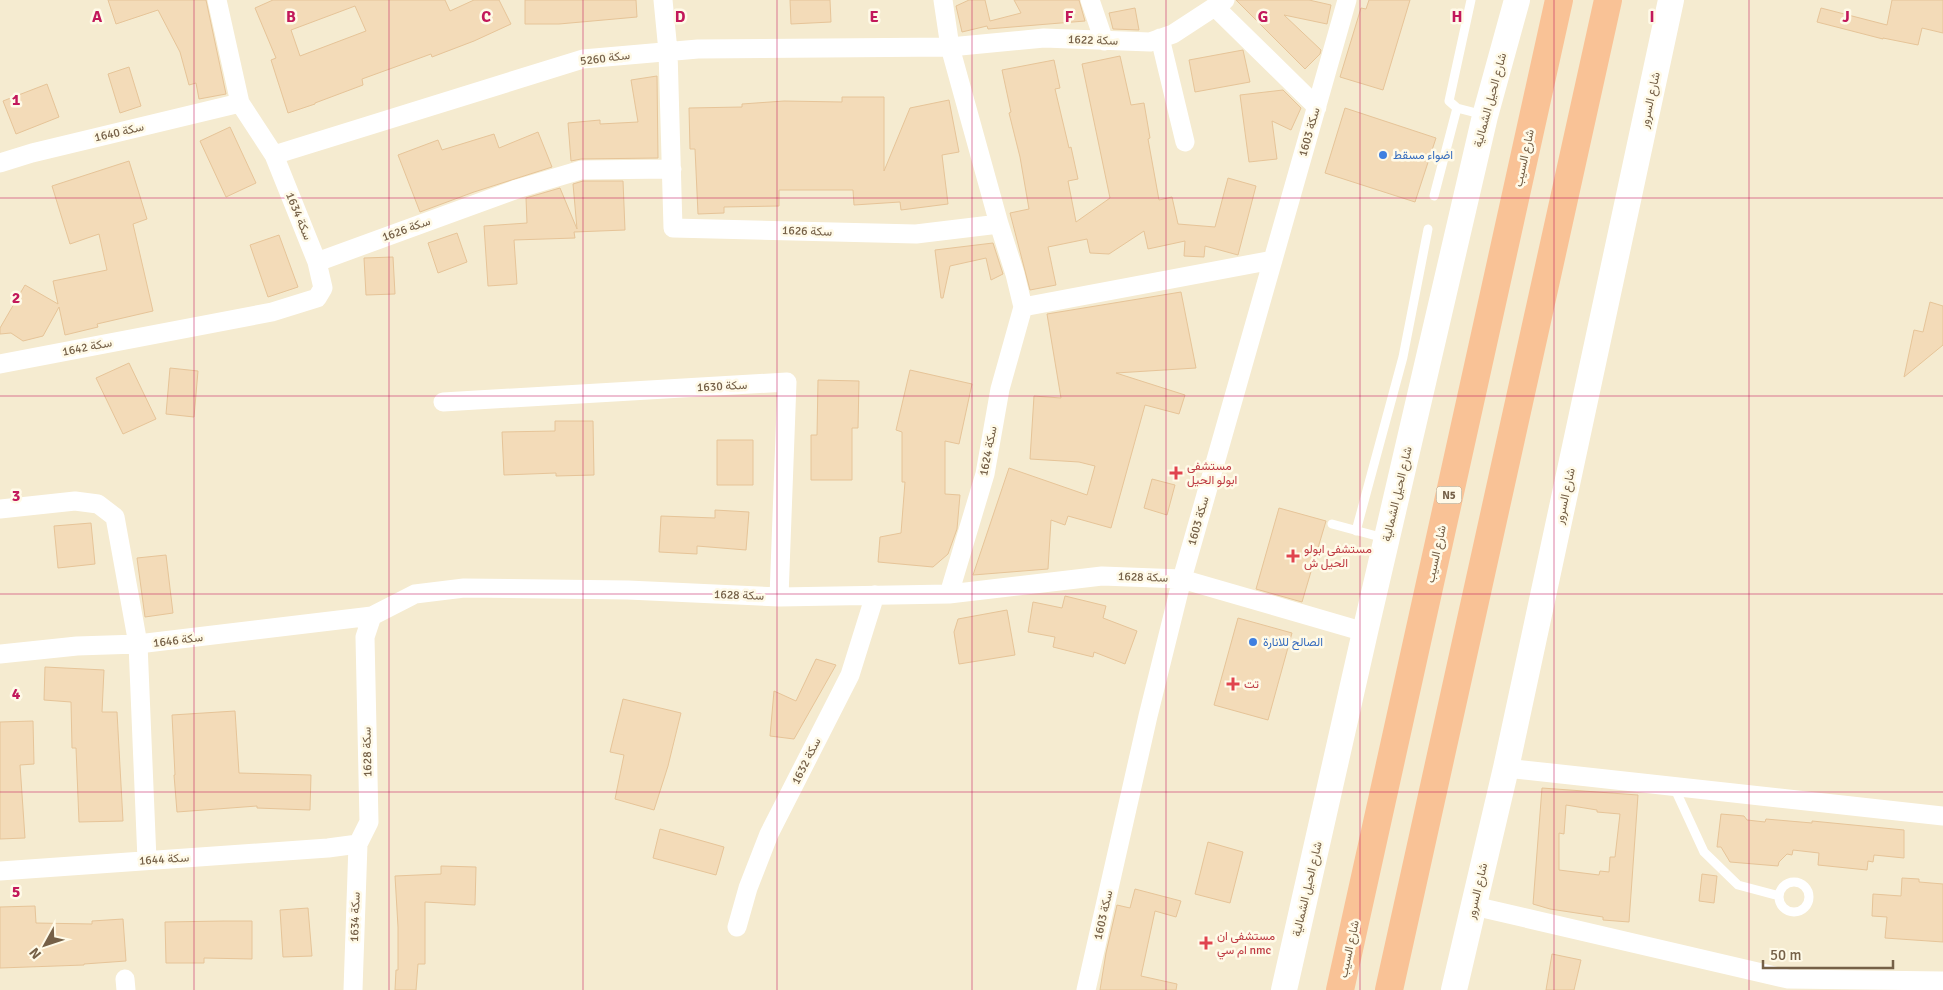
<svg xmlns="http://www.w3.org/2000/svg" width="1943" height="990" viewBox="0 0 1943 990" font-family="Signika,Vazirmatn,sans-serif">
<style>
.residential{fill:#f5ebd0}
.building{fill:#f3dbb8;stroke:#e6c498;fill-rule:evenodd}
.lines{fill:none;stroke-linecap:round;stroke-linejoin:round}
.lane{stroke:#fff;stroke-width:9}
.street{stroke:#fff;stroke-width:19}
.secondary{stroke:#fff;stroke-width:26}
.highway{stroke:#f9c296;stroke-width:28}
.grid{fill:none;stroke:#c2185b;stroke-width:1;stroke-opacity:0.55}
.shop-dot{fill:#3f7fe0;stroke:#fffae8;stroke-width:2}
.health-dot{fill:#e0444e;stroke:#fffae8;stroke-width:2}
.labels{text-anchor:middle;stroke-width:5;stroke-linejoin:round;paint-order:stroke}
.shield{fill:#fffae8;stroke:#9e8e77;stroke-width:1}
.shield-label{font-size:11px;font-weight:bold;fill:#756047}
.street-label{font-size:12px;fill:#756047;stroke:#fffae8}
.shop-label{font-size:12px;fill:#366cbe;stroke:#fffae8;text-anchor:start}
.health-label{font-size:12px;fill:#be3a42;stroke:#fffae8;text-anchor:start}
.grid-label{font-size:16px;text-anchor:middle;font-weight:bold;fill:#c2185b;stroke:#fffae8;stroke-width:5;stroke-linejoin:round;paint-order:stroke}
</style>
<rect width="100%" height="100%" fill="#fdf7e2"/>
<path class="residential" d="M0 0H1943V990H0Z"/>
<path class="building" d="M108 0H206L226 94 199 99 196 83 189 85 180 52 158 10 116 24Z
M273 0H445L450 11 474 0H499L511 24 474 41 432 57 431 54 362 79 363 85 315 103V104L288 113 271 60 276 58 255 8ZM355 6 366 31 300 56 291 30Z
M525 0H636L637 17 559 24H525Z
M790 0H830L831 22 791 24Z
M969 0H985L990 21 1021 13 1014 0H1079L1085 21 988 29 987 26 962 32 956 6Z
M1236 0H1309L1331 5 1327 24 1284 15 1321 50 1320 54 1305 69Z
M1369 0H1410L1383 90 1340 77 1361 8 1366 9Z
M1892 0H1943V33L1922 28 1918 45 1883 38V39L1817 22 1821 8 1887 25Z
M1135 8 1139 30 1113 29 1109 13Z
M1243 50 1250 82 1195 92 1189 60Z
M1120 56 1131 105 1144 103 1150 138 1148 139 1159 200 1172 197 1178 224 1215 227 1228 178 1256 186 1238 255 1205 246 1204 257 1184 256 1185 241 1148 249 1144 231 1109 254 1090 253 1087 239 1048 247 1056 285 1030 290 1010 213 1029 209 1020 157 1009 113 1011 112 1002 70 1054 60 1060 88 1055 89 1069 148 1071 147 1078 179 1068 181 1076 222 1110 198 1082 64Z
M129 67 141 106 120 113 108 74Z
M657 76 658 158 581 159 571 161 568 123 600 120V124L638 122 631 80Z
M47 84 59 117 16 134 3 101Z
M1283 90 1301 108 1291 130 1272 121 1277 159 1249 162 1240 95Z
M842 97H884V171L910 108 949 100 959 152 942 155 948 204 901 210 900 202 854 205 853 190H779V206L724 207V213L698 214 695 149H690L689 108 742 107V104L784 101 842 102Z
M1345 108 1436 138 1415 202 1325 173Z
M230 127 256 183 226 197 200 141Z
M538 132 552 167 474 192 420 212 398 155 438 140 442 150 494 134 499 148Z
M129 161 147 219 133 224 153 311 97 324 98 327 65 335 59 307 43 336 23 341 11 333 0 334V328L25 285 58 304 53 281 107 270 99 234 70 244 52 186Z
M583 181H623L625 230 574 232 575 238 514 240 517 284 488 286 484 226 527 223 526 198 560 188 577 229 573 184Z
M457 233 467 262 438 273 428 243Z
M279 235 298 287 268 297 250 245Z
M993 243 1003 274 991 280 986 258 950 266 943 298H941L935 250Z
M393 257 395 294 366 295 364 258Z
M1181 292 1196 368 1116 373 1185 395 1179 414 1145 405 1111 528 1068 516 1065 525 1051 520 1048 569 973 575 1009 468 1087 495 1095 466 1079 462 1030 459 1034 396 1061 398 1047 314Z
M1930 302 1943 306V345L1904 377 1914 330 1923 332Z
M129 363 156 419 123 434 96 378Z
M170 368 198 371 194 417 166 414Z
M910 370 972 384 959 444 945 441V494L960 495 957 529 948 554 933 567 878 562 880 537 901 533 905 482H902V432L896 430Z
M818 380 859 381 858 428H852V480H811V435H817Z
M555 421H593L594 475 556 476V473L504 475 502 432 555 431Z
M717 440H753V485H717Z
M1152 479 1175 485 1167 515 1144 508Z
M1279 508 1326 521 1302 602 1256 589Z
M715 510 749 512 746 550 697 546V554L659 552 661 516 715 518Z
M91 523 95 564 58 568 54 526Z
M166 555 173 613 145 617 137 558Z
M1065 596 1106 606 1103 618 1137 631 1125 664 1094 652 1093 657 1053 647 1055 637 1028 632 1033 602 1062 608Z
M1007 610 1015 655 959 664 954 632 958 619Z
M1238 618 1292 633 1268 720 1214 705Z
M816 659 836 665 794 739 770 736 774 691 796 701Z
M45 667 104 670 102 712H117L123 821 79 822 76 748H72L71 702 44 700Z
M623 699 681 713 668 766 654 810 615 799 624 755 610 752Z
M235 711 239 773 311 775 310 810 257 808V806L177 812 174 775H175L172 715Z
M33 721 34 764 20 765 25 838 0 839V722Z
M1542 788 1638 795 1629 922 1603 920V917L1550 909 1533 904ZM1566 805 1597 810V812L1620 814 1615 857H1610L1609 872 1600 871 1599 875 1559 870V833L1564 834Z
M1721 814 1744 816 1747 820 1765 822 1766 819 1812 823V821L1904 830V858L1874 855 1873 862 1868 861 1867 870 1818 865 1819 853 1793 850 1792 855 1787 854 1779 862 1778 866 1730 862 1721 847H1717Z
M660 829 724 847 716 875 653 858Z
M1208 842 1243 852 1230 903 1195 894Z
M441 866 476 867 475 905 425 902V964H418L416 990H395L396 970H398V927L395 876 441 874Z
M1702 874 1717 876 1714 903 1699 901Z
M1902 878 1919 879V882L1943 884V942L1885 938 1887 917 1872 916 1873 894 1901 896Z
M1135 889 1181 901 1176 917 1155 911 1141 976 1177 984 1176 990H1100L1106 953 1117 905 1130 908Z
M35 906 36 923 92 924V921L123 919 126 961 84 964V965L0 968V907Z
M308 908 312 956 283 957 280 910Z
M224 921H252V959L204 958V963H166L165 922Z
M1552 954 1581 960 1574 990H1546Z"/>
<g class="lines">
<path class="lane" d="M1471 0 1449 101 1457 108 1484 115
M1434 196 1457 108
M1332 524 1384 538
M1356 531 1403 357 1428 229
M1674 787 1704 852 1738 885 1779 896
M1779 897a15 15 0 1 1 30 0a15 15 0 1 1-30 0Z"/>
<path class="street" d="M663 0 668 51 673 228 916 234 999 224
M943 0 950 47 999 224 1015 274 1023 307 1000 389 985 474 949 594
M1090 0 1104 41
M1215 7 1317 107
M1160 38 1185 142
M274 155 583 59 698 49 950 47 1044 38 1150 42 1173 34 1225 0
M0 163 32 153 240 103
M317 262 517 189 581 170 672 169
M1023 307 1273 260
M0 364 272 312 317 298 323 288 317 262 274 155 240 103 217 0
M443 402 787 382 779 597
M0 509 75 501 98 504 115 517 138 644 147 860
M0 654 77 646 138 644 372 616
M1506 768 1943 816
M0 871 328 848 358 844 369 822 365 637 372 616 415 594 464 588 628 590 779 597 949 594 1102 576 1182 579 1365 632
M1474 906 1788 979 1943 981
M737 927 748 888 769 834 850 675 875 595
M125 979 126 990
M353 990 358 844
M1086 990 1148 716 1182 579 1347 0"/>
<path class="secondary" d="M1284 990 1365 632 1485 116 1517 0
M1454 990 1506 768 1671 0"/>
<path class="highway" d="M1340 990 1559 0
M1389 990 1608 0"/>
</g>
<path class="grid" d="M194 0V990M389 0V990M583 0V990M777 0V990M972 0V990M1166 0V990M1360 0V990M1554 0V990M1749 0V990M0 198H1943M0 396H1943M0 594H1943M0 792H1943"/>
<g class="shop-dot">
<circle cx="1383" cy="155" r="5"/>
<circle cx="1253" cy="642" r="5"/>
</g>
<g class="health-dot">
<path d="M1173.5 465.5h5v5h5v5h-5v5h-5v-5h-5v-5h5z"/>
<path d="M1290.5 548.5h5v5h5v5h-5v5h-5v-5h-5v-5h5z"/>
<path d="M1230.5 676.5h5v5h5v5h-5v5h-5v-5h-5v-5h5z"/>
<path d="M1203.5 935.5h5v5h5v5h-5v5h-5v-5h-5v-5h5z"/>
</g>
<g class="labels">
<rect class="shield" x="1436.5" y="486.5" width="25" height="17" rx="4"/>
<g class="shield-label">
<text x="1449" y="499">N5</text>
</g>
<g class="street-label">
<text transform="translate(1093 40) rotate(2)" y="4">سكة 1622</text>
<text transform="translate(605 58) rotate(-7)" y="4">سكة 5260</text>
<text transform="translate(1490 100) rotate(-75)" y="4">شارع الحيل الشمالية</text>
<text transform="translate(1650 100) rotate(-78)" y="4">شارع السرور</text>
<text transform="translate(119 132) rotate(-13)" y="4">سكة 1640</text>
<text transform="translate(1309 132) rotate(-74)" y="4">سكة 1603</text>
<text transform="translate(1524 158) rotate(-78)" y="4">شارع السيب</text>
<text transform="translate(299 216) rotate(68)" y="4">سكة 1634</text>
<text transform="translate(406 229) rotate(-20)" y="4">سكة 1626</text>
<text transform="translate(807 231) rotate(2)" y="4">سكة 1626</text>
<text transform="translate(87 347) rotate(-11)" y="4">سكة 1642</text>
<text transform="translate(722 386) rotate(-3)" y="4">سكة 1630</text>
<text transform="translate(988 451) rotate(-79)" y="4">سكة 1624</text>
<text transform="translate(1397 494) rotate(-77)" y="4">شارع الحيل الشمالية</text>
<text transform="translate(1565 496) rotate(-78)" y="4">شارع السرور</text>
<text transform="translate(1198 521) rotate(-74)" y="4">سكة 1603</text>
<text transform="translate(1436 554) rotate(-78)" y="4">شارع السيب</text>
<text transform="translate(1143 577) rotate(2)" y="4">سكة 1628</text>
<text transform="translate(739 595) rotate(2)" y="4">سكة 1628</text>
<text transform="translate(178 640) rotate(-7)" y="4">سكة 1646</text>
<text transform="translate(367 752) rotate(-91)" y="4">سكة 1628</text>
<text transform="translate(806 761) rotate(-63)" y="4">سكة 1632</text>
<text transform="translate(164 859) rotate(-4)" y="4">سكة 1644</text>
<text transform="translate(1307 889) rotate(-77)" y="4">شارع الحيل الشمالية</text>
<text transform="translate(1477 891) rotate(-77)" y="4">شارع السرور</text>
<text transform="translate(1103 915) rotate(-77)" y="4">سكة 1603</text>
<text transform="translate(355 917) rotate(-88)" y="4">سكة 1634</text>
<text transform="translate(1349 949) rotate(-78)" y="4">شارع السيب</text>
</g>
<g class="shop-label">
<text x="1393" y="159">اضواء مسقط</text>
<text x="1263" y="646">الصالح للانارة</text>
</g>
<g class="health-label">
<text x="1187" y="470">مستشفى<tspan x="1187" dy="14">ابولو الحيل</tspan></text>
<text x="1304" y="553">مستشفى ابولو<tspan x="1304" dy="14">الحيل ش</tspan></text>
<text x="1244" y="688">تت</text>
<text x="1217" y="940">مستشفى ان<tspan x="1217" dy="14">ام سي nmc</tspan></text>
</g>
</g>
<g class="grid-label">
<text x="97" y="22">A</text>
<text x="291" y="22">B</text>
<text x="486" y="22">C</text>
<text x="680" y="22">D</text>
<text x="874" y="22">E</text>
<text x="1069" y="22">F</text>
<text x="1263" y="22">G</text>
<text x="1457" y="22">H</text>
<text x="1652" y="22">I</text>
<text x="1846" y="22">J</text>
<text x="16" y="105">1</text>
<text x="16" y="303">2</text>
<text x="16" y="501">3</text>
<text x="16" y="699">4</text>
<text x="16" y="897">5</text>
</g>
<g transform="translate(45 945) rotate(230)" stroke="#fffae8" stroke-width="4" paint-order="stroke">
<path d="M0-4L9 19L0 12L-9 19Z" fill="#756047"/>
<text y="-8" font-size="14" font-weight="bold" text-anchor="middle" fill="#756047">N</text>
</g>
<path d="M1763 960v8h130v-8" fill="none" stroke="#756047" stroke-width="2.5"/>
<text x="1770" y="960" font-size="15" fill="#756047" stroke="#fffae8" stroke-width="4" paint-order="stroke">50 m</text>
</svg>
